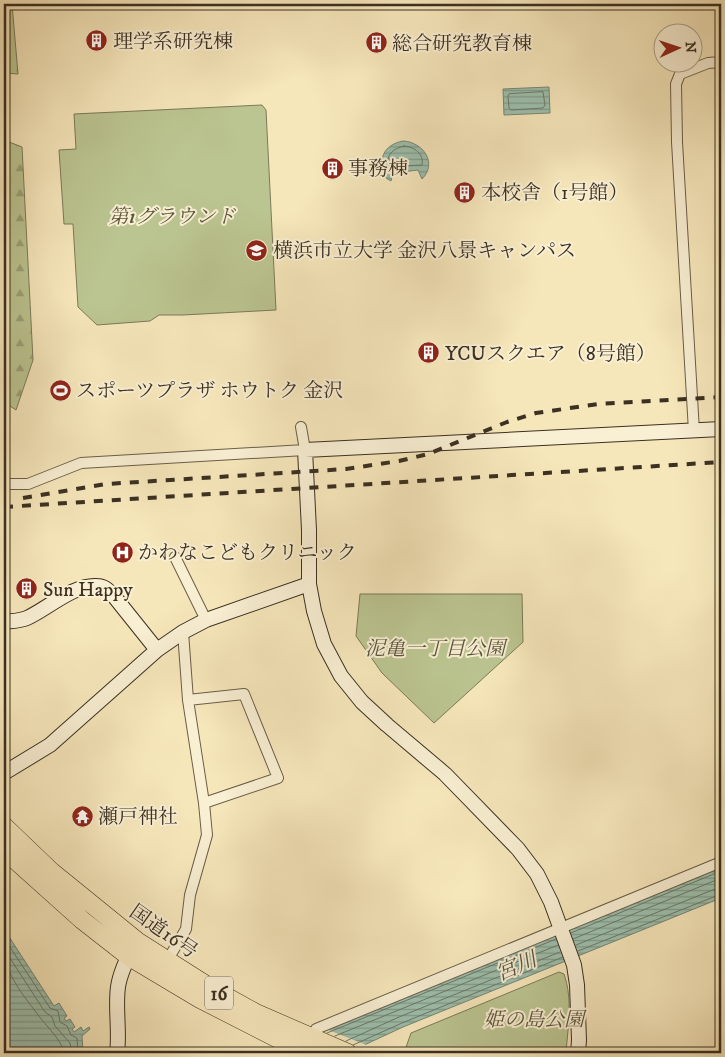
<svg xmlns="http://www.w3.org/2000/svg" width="725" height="1057" viewBox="0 0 725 1057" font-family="'IM FELL DW Pica','Noto Serif JP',serif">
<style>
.forest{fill:url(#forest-firs);stroke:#7b7a5a}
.green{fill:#bbc591;stroke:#7b7a5a}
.water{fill:url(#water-rules);stroke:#768676}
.pier{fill:#f6e7bb}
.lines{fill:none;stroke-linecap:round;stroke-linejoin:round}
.shore{stroke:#6c7868;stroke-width:1}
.street-casing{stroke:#6a5e48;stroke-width:12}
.secondary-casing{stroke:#3b3022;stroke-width:16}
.highway-casing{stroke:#3b3022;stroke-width:19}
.street{stroke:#f9efd3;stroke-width:10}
.secondary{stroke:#f9efd3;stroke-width:14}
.highway{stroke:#f6e7bb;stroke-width:18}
.rail{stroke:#3b3022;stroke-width:4;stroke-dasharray:9 9;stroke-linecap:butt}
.labels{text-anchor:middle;stroke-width:4;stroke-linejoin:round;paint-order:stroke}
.shield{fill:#f9efd3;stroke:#746957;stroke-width:1}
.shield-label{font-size:19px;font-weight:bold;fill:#3b3022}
.poi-label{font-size:20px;fill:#3b3022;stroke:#f9efd3;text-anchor:start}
.park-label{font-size:20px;font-style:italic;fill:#5b553e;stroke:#f9efd3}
.street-label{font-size:20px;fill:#3b3022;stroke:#f9efd3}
.water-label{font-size:21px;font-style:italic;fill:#545445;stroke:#f9efd3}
</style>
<defs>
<pattern id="forest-firs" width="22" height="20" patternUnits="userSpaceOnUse" patternTransform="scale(1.25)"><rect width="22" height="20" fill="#bbc591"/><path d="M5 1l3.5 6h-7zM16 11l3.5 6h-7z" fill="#99a076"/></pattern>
<pattern id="water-rules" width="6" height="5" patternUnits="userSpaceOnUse" patternTransform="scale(1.25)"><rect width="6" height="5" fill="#9dc0ae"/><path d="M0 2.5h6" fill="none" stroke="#819c8d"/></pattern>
</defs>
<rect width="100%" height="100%" fill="#f6e7bb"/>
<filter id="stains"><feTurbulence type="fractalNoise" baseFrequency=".004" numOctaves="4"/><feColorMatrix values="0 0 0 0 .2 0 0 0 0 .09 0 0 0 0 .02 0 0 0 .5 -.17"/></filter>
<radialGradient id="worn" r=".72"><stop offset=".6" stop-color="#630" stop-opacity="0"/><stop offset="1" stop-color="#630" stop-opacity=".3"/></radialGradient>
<path class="forest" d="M4 4H12L18 74 4 73Z
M4 140 22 147 33 360 16 410 4 402Z"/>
<path class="green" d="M262 105 266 110 276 310 183 315H159L150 321 97 325 78 307 73 224H64L59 150 76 149 74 114Z
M360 594H522L523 642 434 723 382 673 356 636Z
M559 972 564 974C573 1000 568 1026 566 1053H404L411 1033Z"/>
<path class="water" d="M549 87 550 113 504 115 503 89Z
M403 141C423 142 438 163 422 179L418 170 393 173 391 181 386 178C377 160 383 145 403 141Z
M721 866V898L403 1027 347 1053H268L270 1051Z
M4 929 54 1006 59 1003 67 1016 64 1018 66 1021 70 1019 75 1027 72 1029 74 1032 81 1027 83 1031 89 1027 90 1029 82 1036 83 1053H4Z"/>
<path class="pier" d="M326 1029 369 1046 353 1053H276L270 1051Z"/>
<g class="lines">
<path class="shore" d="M543 92 545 105 543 108 511 110 509 108 508 96 509 94Z
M404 146C415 147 424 154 422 165L388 167C386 155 392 149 404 146Z
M571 933 721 871
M4 938 50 1008 58 1011 60 1022 67 1026 71 1035 77 1038 78 1053
M573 939 721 878
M576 945 715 889 721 888
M4 949 45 1012 52 1017 55 1026 70 1043 72 1053
M578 951 721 894
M4 962C8 968 10 973 13 979 20 992 30 1004 38 1015 46 1026 62 1040 64 1053
M327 1033 556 939
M335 1036 558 945
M346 1041 399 1017 560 952
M353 1045 402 1023 563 957"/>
<defs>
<path id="street" d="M694 431 677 142 676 84 680 74 708 63 721 62
M4 484H28L81 463 305 450 301 427
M175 557 206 620
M188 700 244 694 278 778 204 803
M167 961 186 929 190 895 207 835 204 803 188 700 183 632
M316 1029 721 862"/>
<path id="secondary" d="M4 622C11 621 20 621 27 618 47 609 74 584 97 586 104 586 108 590 113 595L157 650
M4 773 50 745 157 650 183 632 206 620 309 584
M117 1053C120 1031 115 1009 118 987 120 973 127 959 133 947
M578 1053 579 1040 577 985 574 965 551 902 537 874 518 849 445 774 387 725 362 702 341 676 324 644 314 611 309 584V530L305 450 721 429"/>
<path id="highway" d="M4 826 52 872 137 941 211 988 256 1013 348 1053
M4 850 82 920 128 956 200 999 288 1044 312 1053"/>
</defs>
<use href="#street" class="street-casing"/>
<use href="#secondary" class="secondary-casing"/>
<use href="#highway" class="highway-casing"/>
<use href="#street" class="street"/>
<use href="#secondary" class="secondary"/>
<use href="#highway" class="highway"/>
<path class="rail" d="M23 498 106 484 346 469 399 461 428 454 507 422 536 413 598 404 721 397
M4 507 721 462"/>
</g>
<defs>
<symbol id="building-disc" viewBox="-11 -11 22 22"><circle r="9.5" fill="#8f2418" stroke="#f9efd3"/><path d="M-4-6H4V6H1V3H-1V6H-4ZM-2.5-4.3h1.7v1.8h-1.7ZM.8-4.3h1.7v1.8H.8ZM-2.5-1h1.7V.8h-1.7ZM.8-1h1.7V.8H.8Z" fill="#fff"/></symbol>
<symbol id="university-disc" viewBox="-11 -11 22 22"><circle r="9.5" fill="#8f2418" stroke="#f9efd3"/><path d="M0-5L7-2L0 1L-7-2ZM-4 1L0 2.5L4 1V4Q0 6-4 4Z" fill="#fff"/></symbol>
<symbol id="stadium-disc" viewBox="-11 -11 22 22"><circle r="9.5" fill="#8f2418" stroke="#f9efd3"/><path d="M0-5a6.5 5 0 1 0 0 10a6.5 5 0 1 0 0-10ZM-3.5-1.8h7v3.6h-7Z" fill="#fff"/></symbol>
<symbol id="hospital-disc" viewBox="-11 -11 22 22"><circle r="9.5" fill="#8f2418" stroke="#f9efd3"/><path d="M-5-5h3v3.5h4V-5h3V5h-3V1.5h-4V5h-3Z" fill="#fff"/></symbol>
<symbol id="temple-disc" viewBox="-11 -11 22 22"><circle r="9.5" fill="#8f2418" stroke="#f9efd3"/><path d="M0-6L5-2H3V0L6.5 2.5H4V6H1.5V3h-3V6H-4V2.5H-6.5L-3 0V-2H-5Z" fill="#fff"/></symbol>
</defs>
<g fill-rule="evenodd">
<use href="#building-disc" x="84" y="28" width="25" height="25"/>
<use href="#building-disc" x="364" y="30" width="25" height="25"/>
<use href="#building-disc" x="320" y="156" width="25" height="25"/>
<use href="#building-disc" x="452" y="180" width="25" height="25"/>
<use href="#university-disc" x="244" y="238" width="25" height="25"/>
<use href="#building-disc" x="416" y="340" width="25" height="25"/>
<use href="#stadium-disc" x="48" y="378" width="25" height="25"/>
<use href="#hospital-disc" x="110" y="540" width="25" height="25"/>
<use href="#building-disc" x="14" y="576" width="25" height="25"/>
<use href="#temple-disc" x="70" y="804" width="25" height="25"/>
</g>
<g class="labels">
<rect class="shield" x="205" y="976.5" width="28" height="33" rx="4"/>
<g class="shield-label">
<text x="219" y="1000">16</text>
</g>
<g class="poi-label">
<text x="113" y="48">理学系研究棟</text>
<text x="392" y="50">総合研究教育棟</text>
<text x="348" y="175">事務棟</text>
<text x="481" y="199">本校舎（1号館）</text>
<text x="273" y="257">横浜市立大学 金沢八景キャンパス</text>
<text x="445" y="360">YCUスクエア（8号館）</text>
<text x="76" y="397">スポーツプラザ ホウトク 金沢</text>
<text x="138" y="559">かわなこどもクリニック</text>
<text x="43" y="596">Sun Happy</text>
<text x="98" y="823">瀬戸神社</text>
</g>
<g class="park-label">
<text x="172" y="223">第1グラウンド</text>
<text x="435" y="655">泥亀一丁目公園</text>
<text x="534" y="1026">姫の島公園</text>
</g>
<g class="street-label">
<text transform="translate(164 931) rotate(35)" y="7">国道16号</text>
</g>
<g class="water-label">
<text transform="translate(516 966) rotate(-23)" y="7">宮川</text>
</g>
</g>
<rect width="725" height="1057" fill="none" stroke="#f6e7bb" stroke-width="20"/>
<rect x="5" y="5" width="715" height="1047" fill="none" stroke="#3b3022" stroke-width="2.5"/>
<rect x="10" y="10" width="705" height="1037" fill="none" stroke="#3b3022"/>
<g transform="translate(678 48) rotate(87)"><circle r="24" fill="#f9efd3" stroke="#ada38c"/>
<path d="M0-4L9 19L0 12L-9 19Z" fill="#8f2418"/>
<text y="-8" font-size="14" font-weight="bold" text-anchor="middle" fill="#3b3022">N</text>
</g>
<rect width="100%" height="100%" filter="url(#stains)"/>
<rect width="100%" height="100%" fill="url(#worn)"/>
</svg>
